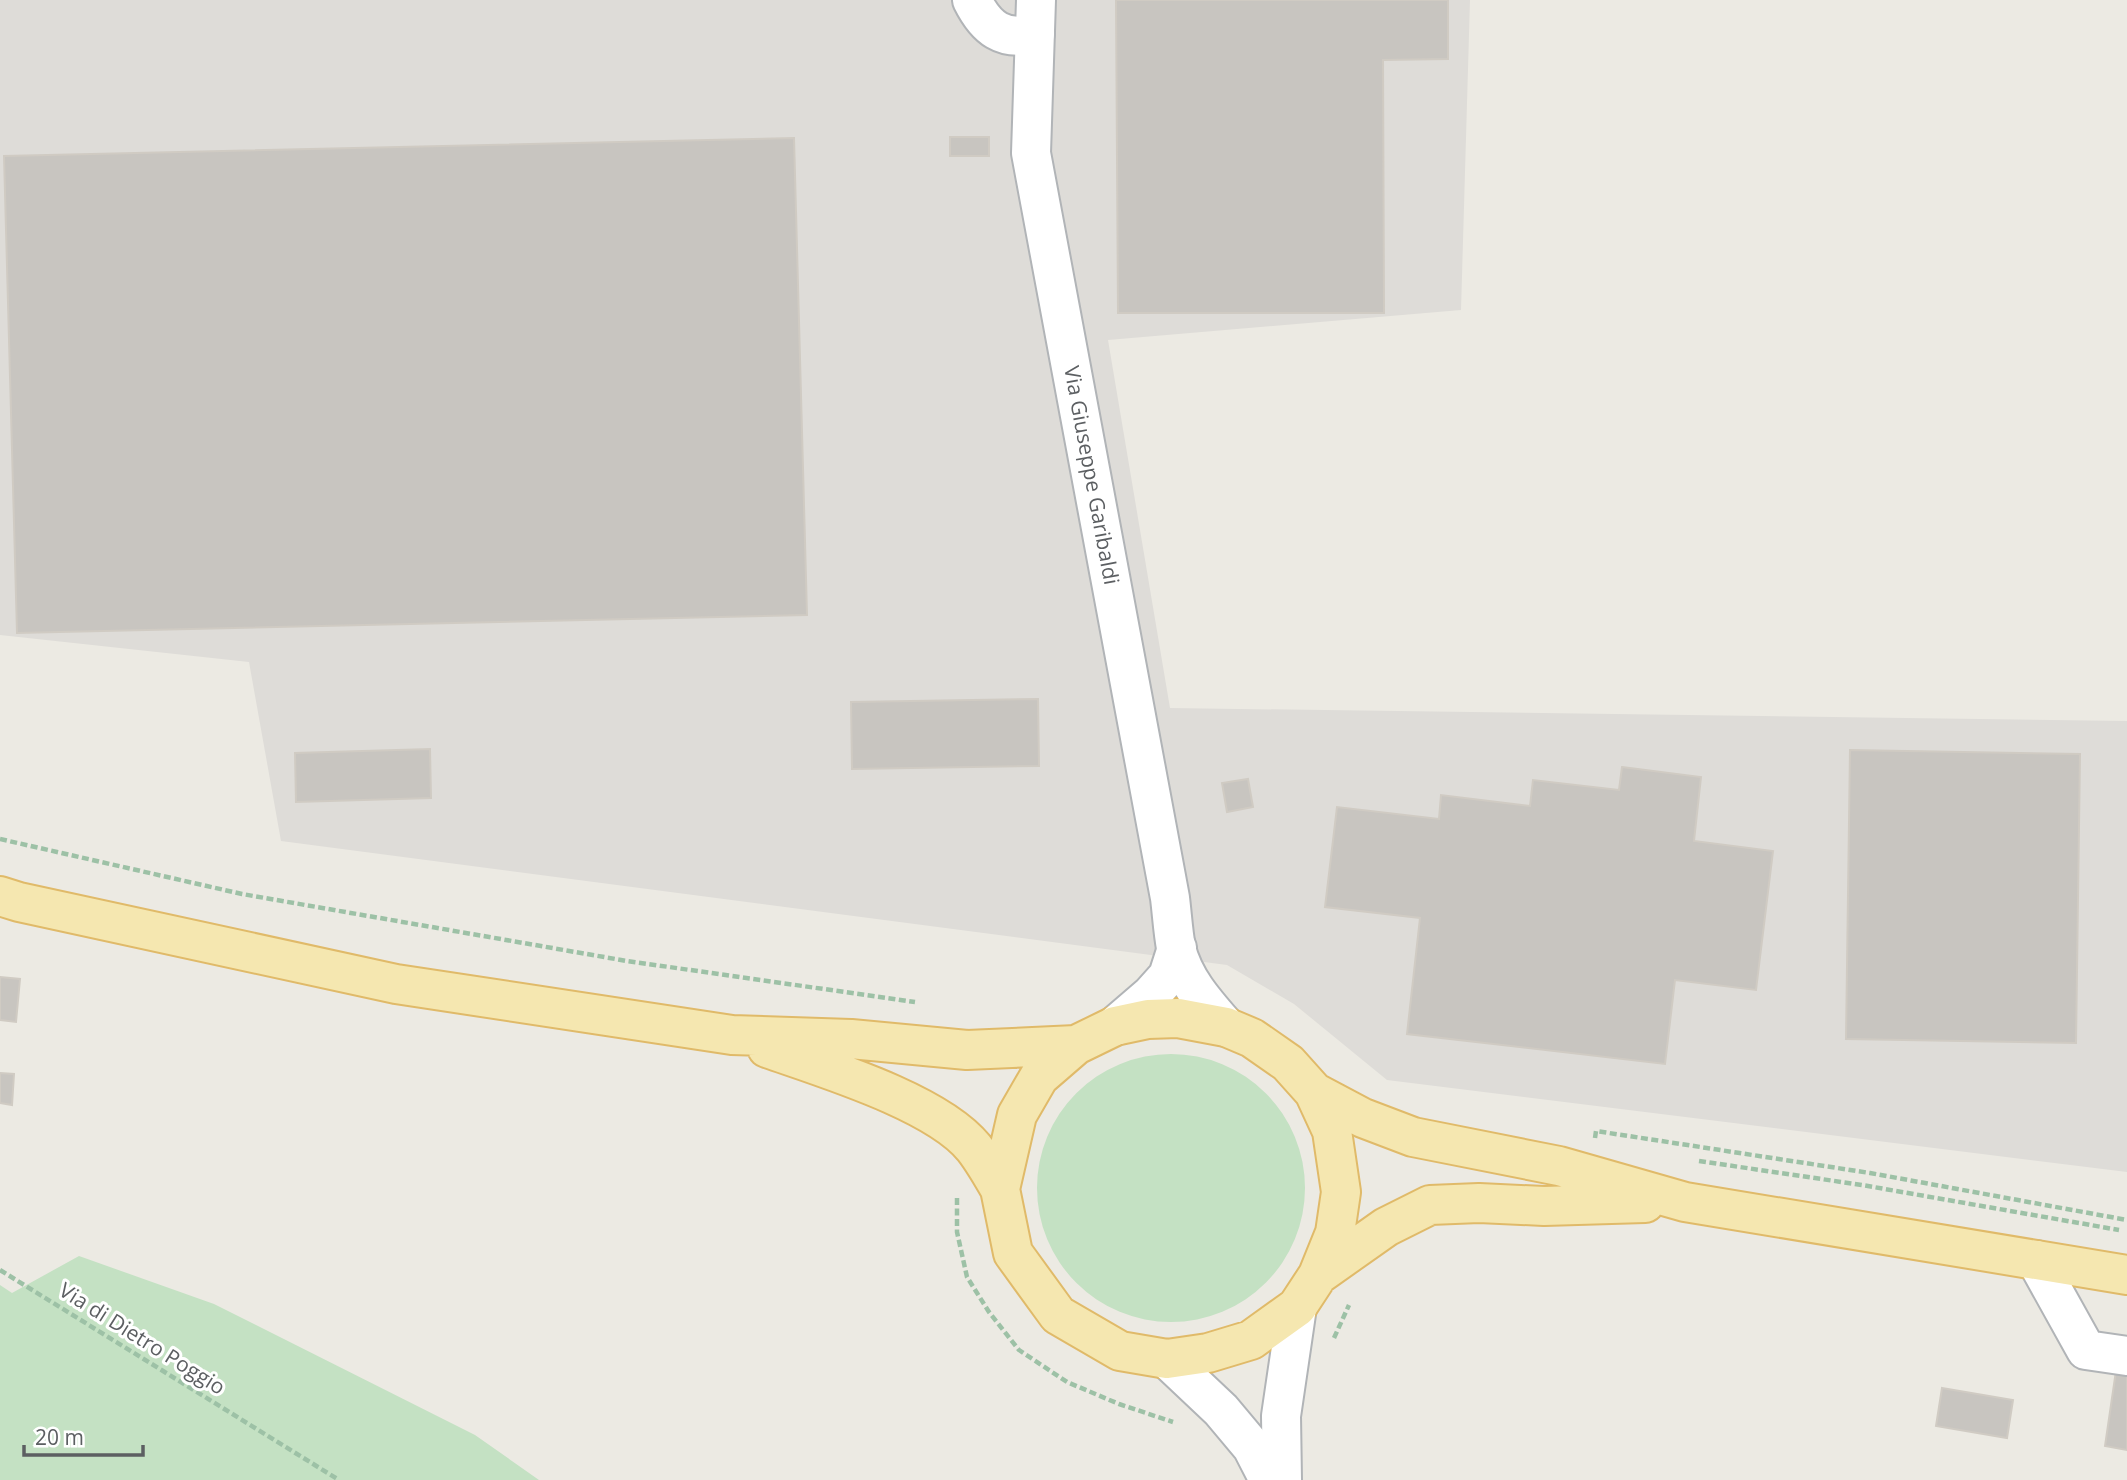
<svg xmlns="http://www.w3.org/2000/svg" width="2127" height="1480" viewBox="0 0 2127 1480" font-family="'Open Sans',sans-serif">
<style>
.industrial{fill:#dedcd8}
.green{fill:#c4e1c3}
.building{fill:#c8c5c0;stroke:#d0cbc3;stroke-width:2}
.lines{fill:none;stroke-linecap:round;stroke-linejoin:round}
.minor-casing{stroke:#b1b4b7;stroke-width:42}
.major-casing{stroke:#e0ba69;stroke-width:42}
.path{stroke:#9dc1a6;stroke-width:4.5;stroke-dasharray:7 3.5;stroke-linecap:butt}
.minor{stroke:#fff;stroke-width:38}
.major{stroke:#f5e7b0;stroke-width:38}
.labels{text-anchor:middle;stroke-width:6;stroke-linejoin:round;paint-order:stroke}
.street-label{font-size:21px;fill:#5c5f62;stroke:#fff}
</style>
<rect width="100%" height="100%" fill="#eceae3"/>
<path class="industrial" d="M0 0H1470L1461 310 1108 340 1170 708 2127 721V1172L1387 1080 1294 1004 1227 965 281 841 249 662 0 635Z"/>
<path class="green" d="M1037 1188a134 134 0 1 1 268 0a134 134 0 1 1-268 0Z
M79 1256 214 1304 475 1435 539 1480H0V1285L12 1293Z"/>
<path class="building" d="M1116 0H1448V59L1383 60 1384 313H1118Z
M950 137H989V156H950Z
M794 138 807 615 17 633 4 156Z
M1038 699 1039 766 852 769 851 702Z
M430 749 431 798 296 802 295 753Z
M1850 750 2080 754 2076 1043 1846 1039Z
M1622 767 1701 777 1694 841 1773 851 1756 990 1675 980 1665 1064 1407 1034 1420 918 1325 907 1337 807 1439 819 1441 795 1530 806 1533 780 1619 790Z
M1248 779 1253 807 1227 812 1222 783Z
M0 977 20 979 16 1022 0 1020Z
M0 1073 14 1074 12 1105 0 1103Z
M2119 1350 2127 1351V1450L2105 1446Z
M1942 1388 2013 1400 2007 1438 1936 1426Z"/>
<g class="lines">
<defs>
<g id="minor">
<path d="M972 0C986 28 1003 42 1035 33"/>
<path id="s1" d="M1036 0 1031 153 1170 898C1172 914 1173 932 1176 948 1184 980 1205 1003 1226 1027"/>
<path d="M1115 1026 1151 995 1168 976 1177 948"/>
<path d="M2036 1260 2086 1350 2127 1356"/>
<path d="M1167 1359 1221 1410 1252 1447 1269 1480"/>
<path d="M1282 1480 1281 1416 1297 1307"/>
</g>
<path id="major" d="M0 896 19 902 396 984 732 1035 851 1039 967 1050 1076 1045
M767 1048C824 1068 937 1102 974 1148 984 1161 992 1175 1000 1189
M1314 1092 1332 1131 1341 1192 1335 1233 1318 1275 1297 1307 1251 1340 1208 1353 1167 1359 1120 1351 1058 1315 1013 1253 1000 1189 1017 1115 1039 1077 1076 1045 1115 1026 1148 1019 1178 1018 1226 1027 1252 1038 1288 1063 1314 1092 1363 1118 1413 1137 1559 1166 1685 1202 2127 1275
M1318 1275 1386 1227 1430 1205 1479 1203 1544 1206 1645 1203"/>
</defs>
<use href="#minor" class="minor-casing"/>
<use href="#major" class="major-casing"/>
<path class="path" d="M0 839 242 894 627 961 915 1002
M1595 1138 1596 1131 1870 1173 2127 1220
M1699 1161 1862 1185 2119 1230
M957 1198V1232L967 1277 989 1312 1019 1350 1067 1382 1119 1404 1173 1422
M0 1270 339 1480
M1334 1338 1349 1305"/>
<use href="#minor" class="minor"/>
<use href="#major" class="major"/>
</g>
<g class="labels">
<g class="street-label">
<text dy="7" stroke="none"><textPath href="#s1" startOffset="481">Via Giuseppe Garibaldi</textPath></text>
<text transform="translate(142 1339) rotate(32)" y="7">Via di Dietro Poggio</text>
</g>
</g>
<path d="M24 1445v10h119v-10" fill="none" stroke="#5c5f62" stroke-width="3.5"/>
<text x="35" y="1445" font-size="21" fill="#5c5f62" stroke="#ffffff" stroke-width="5" paint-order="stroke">20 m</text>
</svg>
